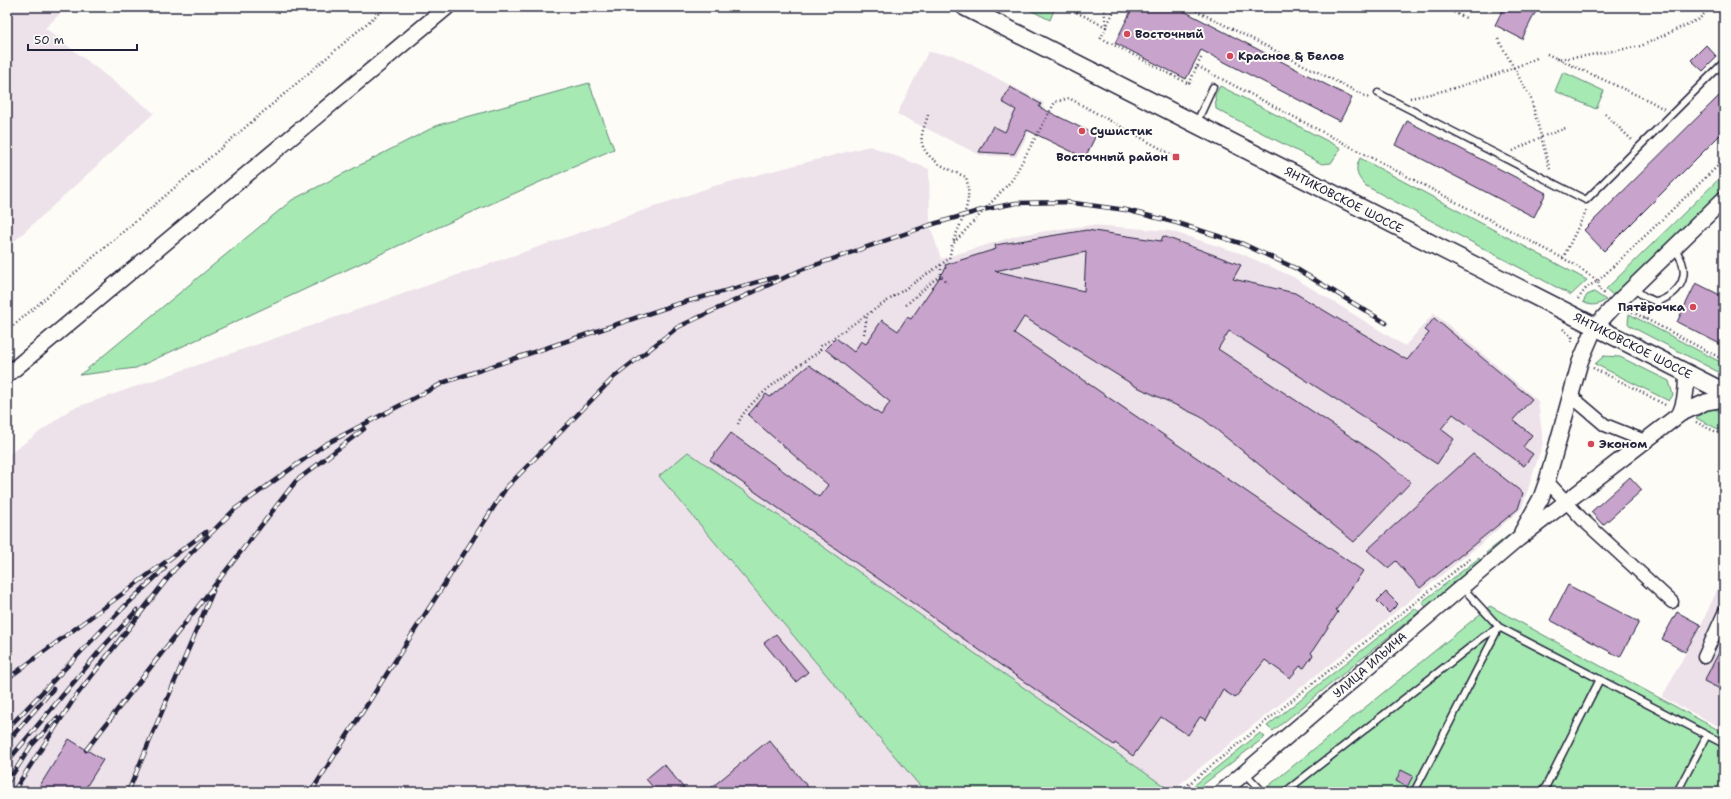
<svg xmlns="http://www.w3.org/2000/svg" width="1731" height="799" viewBox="0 0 1731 799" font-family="'Shantell Sans',sans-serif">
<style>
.built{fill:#ede1ea}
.green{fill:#a6e9b3;stroke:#648677}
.building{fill:#c8a3cc;stroke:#22223b;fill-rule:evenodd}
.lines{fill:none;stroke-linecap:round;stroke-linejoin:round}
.service-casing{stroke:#22223b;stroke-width:9}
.minor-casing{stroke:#22223b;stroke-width:15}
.tertiary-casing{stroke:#22223b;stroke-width:18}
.secondary-casing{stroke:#22223b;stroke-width:20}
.path{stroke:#22223b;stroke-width:2.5;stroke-dasharray:1 3;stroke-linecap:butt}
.service{stroke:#fdfcf7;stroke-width:6}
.minor{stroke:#fdfcf7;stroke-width:12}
.tertiary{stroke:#fdfcf7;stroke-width:15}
.secondary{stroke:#fdfcf7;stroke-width:17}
.rail-casing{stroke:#22223b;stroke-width:4.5}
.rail{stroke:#fdfcf7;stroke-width:3;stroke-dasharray:9;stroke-linecap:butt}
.poi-dot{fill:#d1495b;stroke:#fdfcf7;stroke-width:1.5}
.labels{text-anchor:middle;stroke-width:4;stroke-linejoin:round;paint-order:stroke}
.poi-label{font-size:12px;font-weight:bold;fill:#22223b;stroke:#fdfcf7;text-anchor:start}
.street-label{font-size:12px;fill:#22223b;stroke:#fdfcf7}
</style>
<rect width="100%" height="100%" fill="#fdfcf7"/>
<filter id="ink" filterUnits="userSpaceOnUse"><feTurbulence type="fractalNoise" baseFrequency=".025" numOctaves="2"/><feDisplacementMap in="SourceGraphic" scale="8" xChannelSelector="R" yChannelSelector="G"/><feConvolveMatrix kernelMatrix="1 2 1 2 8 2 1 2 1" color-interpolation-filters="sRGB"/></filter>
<g filter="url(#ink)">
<path class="built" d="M7 7H67L45 28 154 113 7 248Z
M928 52 953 55 1044 103 1016 157 980 155 897 114Z
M870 146 929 169 930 225 941 259 1019 235 1091 225 1170 231 1240 253 1293 277 1405 346 1434 313 1538 401 1543 442 1522 508 1482 543 1171 791 688 452 659 477 925 792H7V456L71 409 714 186Z
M1724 575V729L1662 697 1701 625Z"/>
<path class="green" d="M1024 7H1047L1054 10 1050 20Z
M1563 72 1604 91 1596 109 1555 91Z
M589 83 614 149 430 231 136 368 80 375 292 200 438 125Z
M1220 86 1341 148 1331 163 1322 164 1216 109 1215 95Z
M1360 158 1587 280 1571 295 1366 186C1357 177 1354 170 1360 158Z
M1724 174V190L1616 293 1613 295 1606 289Z
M1594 292 1606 300C1598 305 1592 307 1583 302L1587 295Z
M1629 314 1724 364V375L1630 326 1628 323Z
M1604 356 1620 357 1669 381 1673 395 1669 401 1595 364Z
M1710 408 1724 412V432L1696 418Z
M688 452 1171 791 925 792 659 476Z
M1530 512 1517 533 1489 557 1486 553 1513 532Z
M1479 558 1481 562 1426 607 1422 602Z
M1490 606 1724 733V792H1261Z
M1415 608 1419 612 1273 731 1267 726Z
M1260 733 1265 737 1196 790 1192 787Z"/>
<path class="building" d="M1133 7H1176L1352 98 1340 121 1201 50 1186 79 1115 43Z
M1504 7H1538L1522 39 1495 25Z
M1706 45 1717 57 1703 71 1691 60Z
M1010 87 1041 104 1039 107 1096 135 1085 158 1027 130 1014 154 979 152 993 126 1005 132 1016 110 1002 102Z
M1724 91V131L1604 251 1584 230Z
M1407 121 1546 193 1534 217 1395 145Z
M1087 230 1161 241 1163 236 1241 265 1233 279 1295 293 1407 360 1429 333 1425 330 1434 318 1532 399 1513 420 1532 435 1523 447 1533 454 1524 466 1453 414 1441 429 1454 439 1437 464 1229 331 1218 349 1377 454 1411 482 1354 542 1201 417 1135 386 1024 317 1014 333 1363 571 1336 610 1338 612 1311 653 1313 655 1304 668 1300 666 1290 678 1265 660 1235 698 1223 690 1206 720 1200 717 1188 735 1161 717 1133 756 1115 743 1114 745 710 460 731 433 819 497 828 485 748 415 766 394 770 397 809 365 881 415 890 402 825 349 836 338 854 352 861 341 866 344 882 320 898 331 907 317 911 319 946 268 945 265 996 249 995 245ZM1086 252 1084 291 995 271Z
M1696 283 1724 297V346L1677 322Z
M1473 454 1523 493 1518 509 1420 588 1396 561 1388 568 1367 550Z
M1630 477 1642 490 1603 525 1591 512Z
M1568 585 1639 622 1620 657 1550 620Z
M1386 592 1398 604 1389 613 1377 601Z
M1677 612 1701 625 1685 652 1662 639Z
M776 634 808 672 796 682 764 643Z
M1724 643V691L1704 681Z
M69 739 103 760 83 792H36Z
M769 740 812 792H706Z
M664 764 687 792H657L646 779Z
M1401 770 1413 776 1407 787 1396 781Z"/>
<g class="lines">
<defs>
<path id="service" d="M1378 93 1586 200 1724 62
M1196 124 1213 87
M1633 288 1645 297 1657 302C1684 292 1692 271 1674 248
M1462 587 1499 627 1724 744
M1245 773 1263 792
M1285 792 1483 637 1499 627
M1414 792 1498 629
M1543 792 1600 679
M1677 792 1707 735"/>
<path id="minor" d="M1571 396 1605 425 1645 441
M1547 481 1582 519 1672 602
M1704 657 1724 613"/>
<path id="tertiary" d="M7 375 447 7
M1680 414C1686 400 1687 388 1686 373
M1522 532 1541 498 1547 481 1580 362 1595 327 1616 304 1724 199
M1222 792 1518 539 1680 414 1706 402 1724 399"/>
<path id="secondary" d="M965 7 1724 392"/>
</defs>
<use href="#service" class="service-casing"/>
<use href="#minor" class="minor-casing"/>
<use href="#tertiary" class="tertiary-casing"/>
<use href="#secondary" class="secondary-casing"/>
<path class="path" d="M1066 7 1106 27 1116 7
M1104 7 1106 27 1101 38 1189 84 1197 66 1572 263 1598 281 1599 289 1606 295
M1189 7 1369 98
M1443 7 1468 19
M1714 7 1717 9
M1498 39 1531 99 1550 170
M1547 54 1650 101 1664 109
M1556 59 1579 57 1641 46 1699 19 1711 7
M1197 66 1202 56
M1410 98C1454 90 1496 76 1537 58
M1605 114 1633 141
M928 115C926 123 920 134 922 143 925 160 952 171 966 177 973 202 962 219 953 242
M1513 151 1541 137 1566 128
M1563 258 1587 209
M941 265V276L947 283
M1578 299 1587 287 1598 281 1724 160
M906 305 933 281 941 276
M1629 310 1724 360
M1645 319 1652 309
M1563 329 1572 337 1571 344
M7 331 386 7
M864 334 867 315
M1593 368 1638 390 1667 406
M1696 422 1724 436
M738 424C746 400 798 366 820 351L821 346 949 259 952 245 1012 180 1055 102 1069 98 1176 157
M1179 792 1307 688 1470 559"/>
<use href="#service" class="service"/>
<use href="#minor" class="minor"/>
<use href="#tertiary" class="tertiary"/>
<use href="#secondary" class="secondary"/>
<defs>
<path id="rail" d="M7 679 206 532
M7 729 123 608 165 568
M7 742 53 689
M86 750 296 481 364 429
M7 762 103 647 137 610
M7 783 31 746 57 718
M13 792 76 696 174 570 235 509 324 445 445 382 674 305 776 277
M128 792 213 591
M311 792 506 488 614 377 678 327 801 270 930 225 982 210 1016 203 1066 202 1126 210 1177 223 1243 244 1295 268 1386 323"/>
</defs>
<use href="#rail" class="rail-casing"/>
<use href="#rail" class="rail"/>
</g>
</g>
<g class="poi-dot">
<circle cx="1127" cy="34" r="4"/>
<circle cx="1230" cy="56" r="4"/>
<circle cx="1082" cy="131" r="4"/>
<rect x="1172" y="153" width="8" height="8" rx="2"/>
<circle cx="1693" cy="307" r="4"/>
<circle cx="1591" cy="444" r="4"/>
</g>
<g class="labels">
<g class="poi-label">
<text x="1135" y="38">Восточный</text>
<text x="1238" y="60">Красное &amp; Белое</text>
<text x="1090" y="135">Сушистик</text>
<text x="1168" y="161" text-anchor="end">Восточный район</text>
<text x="1685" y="311" text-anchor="end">Пятёрочка</text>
<text x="1599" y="448">Эконом</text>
</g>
<g class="street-label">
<text transform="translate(1344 200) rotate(27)" y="4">ЯНТИКОВСКОЕ ШОССЕ</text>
<text transform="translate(1633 346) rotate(27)" y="4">ЯНТИКОВСКОЕ ШОССЕ</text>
<text transform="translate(1370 665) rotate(-41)" y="4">УЛИЦА ИЛЬИЧА</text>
</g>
</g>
<rect width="1731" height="799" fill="none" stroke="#fdfcf7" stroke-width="24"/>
<rect x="12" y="12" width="1707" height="775" fill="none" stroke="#22223b" stroke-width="1.5" filter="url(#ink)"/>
<path d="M28 44v6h109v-6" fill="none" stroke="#22223b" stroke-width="2"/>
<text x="34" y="44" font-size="12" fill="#22223b" stroke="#fdfcf7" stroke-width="3" paint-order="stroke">50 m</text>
</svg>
